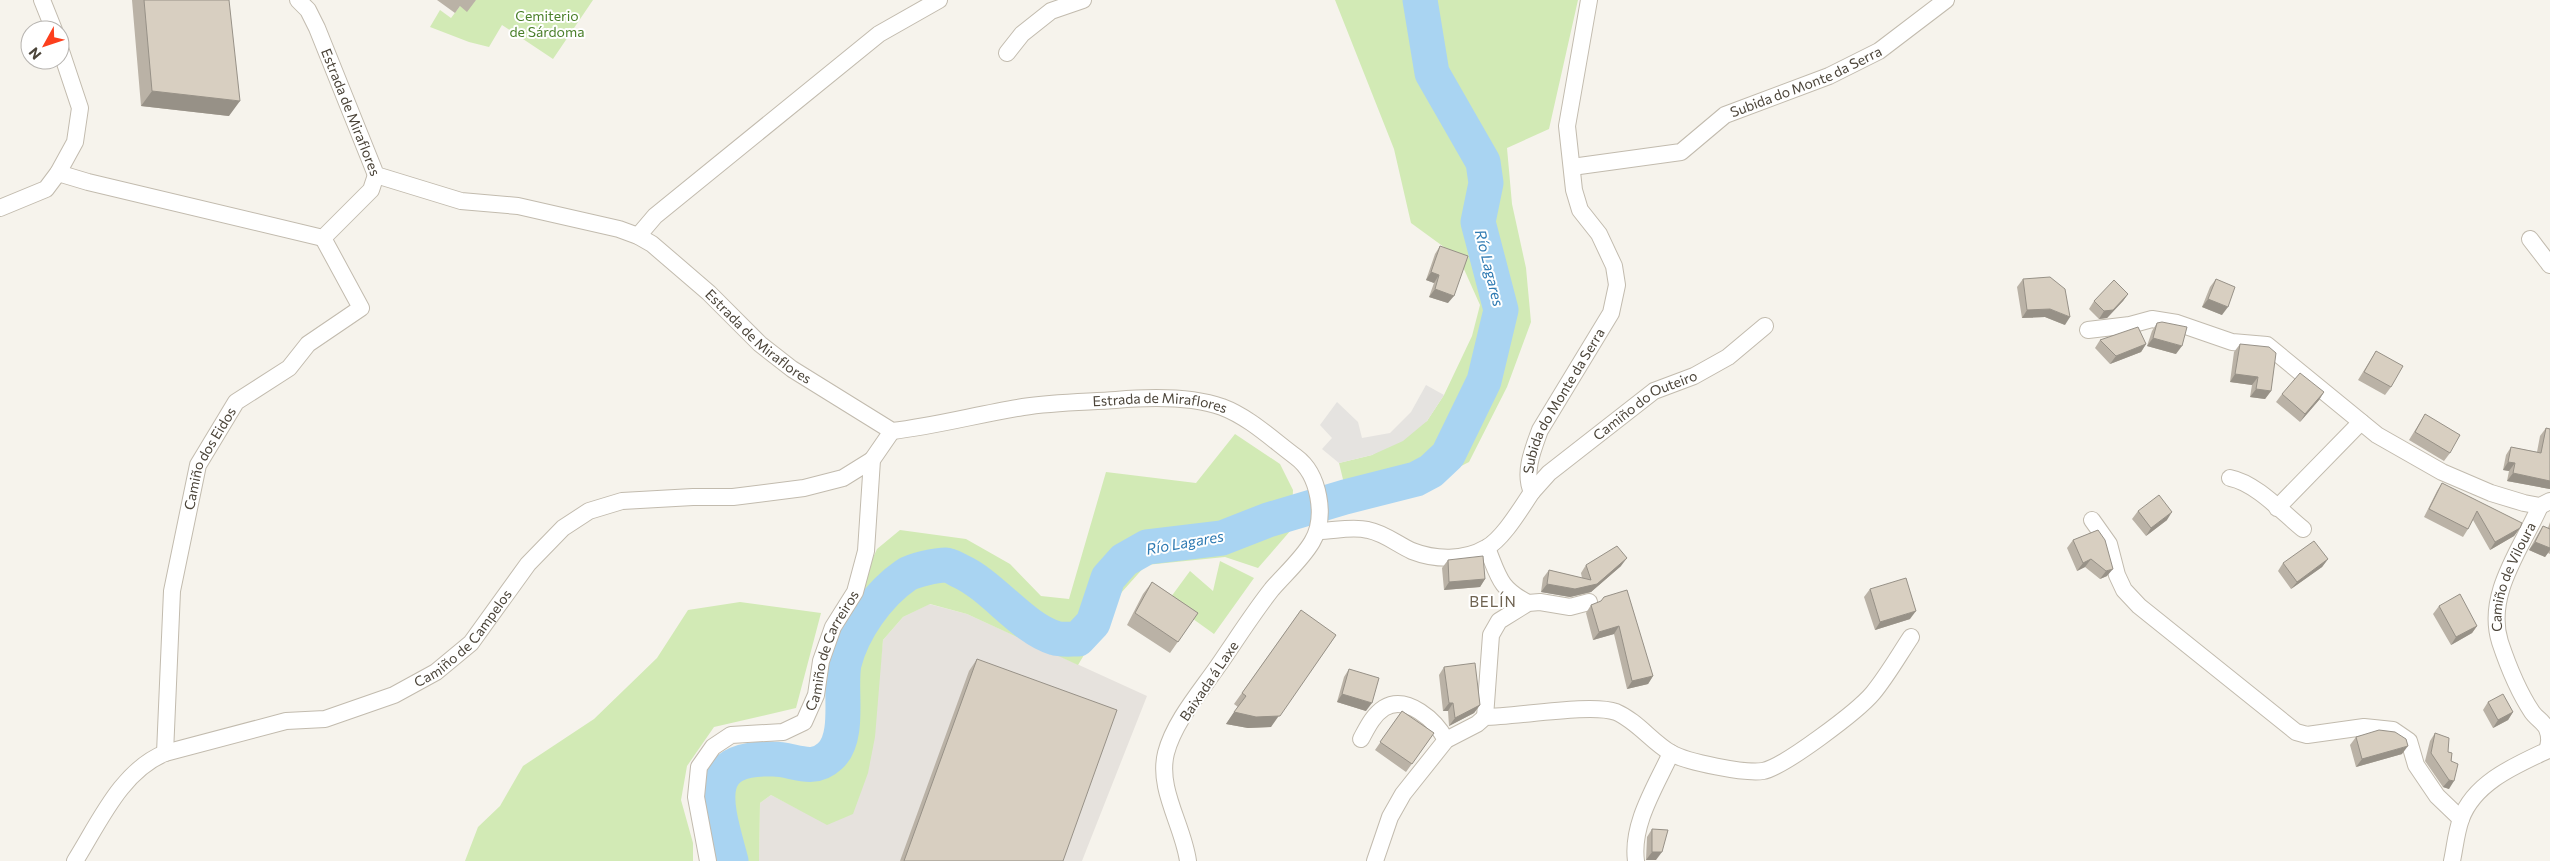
<svg xmlns="http://www.w3.org/2000/svg" width="2550" height="861" viewBox="0 0 2550 861" font-family="Commissioner,sans-serif">
<style>
.industrial{fill:#e6e2dd}
.green{fill:#d2eab5}
.parking{fill:#e5e3e0}
.lines{fill:none;stroke-linecap:round;stroke-linejoin:round}
.river{stroke:#a9d4f2;stroke-width:35}
.minor-casing{stroke:#c2bbae;stroke-width:18}
.minor{stroke:#fff;stroke-width:16}
.wall{fill:#bab2a6}
.shaded-wall{fill:#979187}
.building{fill:#d8cfc1;stroke:#979187}
.labels{text-anchor:middle;stroke-width:4;stroke-linejoin:round;paint-order:stroke}
.park-label{font-size:14px;fill:#4a7f2a;stroke:#fff}
.street-label{font-size:14px;fill:#4b4439;stroke:#fff}
.water-label{font-size:15px;font-style:italic;fill:#2e7ab2;stroke:#fff}
.neighbourhood-label{font-size:15px;letter-spacing:1px;fill:#6e6250;stroke:#fff}
</style>
<rect width="100%" height="100%" fill="#f6f3ec"/>
<path class="industrial" d="M929 604 967 614 1147 696 1082 861H759L760 803 771 795 798 809 878 685 883 640 903 617Z"/>
<path class="green" d="M476 0H593L553 59 502 25 489 47 469 42 430 27 440 10 451 18 460 6Z
M1335 0H1578L1549 129 1507 148 1512 204 1526 268 1531 322 1507 387 1469 462 1408 493 1350 508 1339 463 1372 455 1427 421 1444 395 1472 336 1480 305 1459 258 1411 223 1394 149Z
M1235 434 1280 464 1293 490 1291 530 1258 568 1225 557 1146 565 1121 593 1078 665 967 614 930 604 903 617 883 640 875 737 868 773 853 814 827 825 771 795 760 803 759 861H717L712 833 713 775 727 757 769 750 811 758 830 739 835 704 838 633 877 549 900 530 966 539 1010 564 1041 596 1069 599 1106 472 1196 483Z
M1220 561 1254 578 1214 634 1168 601 1190 571 1213 591Z
M740 602 821 613 796 708 714 727 687 766 681 800 693 843V861H465L478 827 500 806 523 766 594 719 657 658 688 610Z"/>
<path class="parking" d="M1426 385 1444 395 1427 421 1403 441 1372 455 1339 463 1322 449 1332 438 1320 425 1337 402 1358 422 1362 438 1390 433 1411 412Z"/>
<g class="lines">
<path class="river" d="M731 861C718 811 696 756 773 759 794 759 812 773 830 756 851 737 839 689 844 664 852 631 878 594 906 575 914 570 936 565 946 565 950 565 956 569 960 571 993 586 1022 628 1055 638 1061 640 1071 639 1078 639L1093 623 1108 578 1124 560 1147 547 1222 538 1268 520 1345 497 1416 479 1431 471 1448 455 1484 381 1501 310 1478 222 1486 183 1483 162 1432 73 1420 0"/>
<defs>
<g id="minor">
<path d="M42 0 54 30"/>
<path id="s1" d="M298 0 308 10 317 28 376 175 461 201 518 206 619 229 638 236 652 244 709 293 760 344 792 369 892 431C936 426 979 414 1023 407 1053 402 1086 402 1116 400 1150 397 1190 396 1222 407 1249 417 1273 440 1296 457 1319 474 1327 517 1312 542 1302 559 1285 574 1272 589 1253 613 1236 640 1218 666 1200 692 1174 722 1166 753 1157 789 1183 825 1188 861"/>
<path d="M1007 53 1022 34 1051 11 1083 0"/>
<path id="s2" d="M1572 167 1681 152 1725 115 1829 76 1879 51 1946 0"/>
<path d="M58 173 88 182 323 238 371 190 376 175"/>
<path d="M0 208 46 189 58 173 75 142 80 108 60 48"/>
<path d="M638 236 655 216 879 34 939 0"/>
<path d="M2530 239 2550 265"/>
<path d="M2088 330 2130 325 2152 319 2177 323 2232 342 2267 345 2377 435 2442 472 2491 493 2524 503 2540 506 2550 501"/>
<path d="M2230 478C2256 483 2283 513 2303 529"/>
<path id="s3" d="M1532 492 1549 473 1654 391 1694 376 1728 357 1765 326"/>
<path d="M2277 508 2361 422"/>
<path d="M2092 520 2109 544 2117 575 2124 590 2139 606 2296 732 2307 735 2364 727 2393 730 2409 741 2416 765 2437 796 2461 819"/>
<path id="s4" d="M1318 531C1334 531 1352 526 1368 530 1384 533 1397 544 1412 551 1435 560 1464 561 1486 548 1503 539 1521 508 1532 492 1523 473 1533 449 1540 430L1611 313 1617 285 1614 266 1599 234 1580 210 1574 190 1567 126 1589 0"/>
<path d="M1487 548C1499 577 1499 588 1528 603"/>
<path d="M1485 717 1491 635 1499 621 1528 603 1540 602 1570 607 1589 602"/>
<path d="M1361 739C1367 728 1373 715 1384 708 1407 694 1436 721 1446 740"/>
<path id="s5" d="M165 753 172 591 198 465 236 402 289 368 308 344 361 308 323 238"/>
<path id="s6" d="M75 861C99 823 121 771 165 753L286 721 325 719 394 695 436 672 471 643 528 564 563 528 589 511 622 501 693 497H733L804 488 843 478 872 460"/>
<path id="s7" d="M708 861 696 797 699 767 713 747 731 735 783 732 804 722 816 695 821 661 833 627 855 592 866 551 872 460 892 431"/>
<path d="M1375 861 1390 817 1403 794 1446 740 1477 724 1485 717C1516 717 1591 703 1616 712 1637 721 1652 742 1671 753 1686 762 1746 774 1763 771 1784 767 1858 711 1873 693 1887 676 1899 655 1911 637"/>
<path d="M1636 861C1631 824 1656 786 1671 753"/>
<path id="s8" d="M2452 861C2455 847 2456 833 2461 819 2474 783 2514 766 2546 751 2550 745 2550 736 2547 729 2544 722 2536 718 2532 712 2518 691 2508 666 2500 642 2485 594 2522 548 2540 506"/>
</g>
</defs>
<use href="#minor" class="minor-casing"/>
<use href="#minor" class="minor"/>
</g>
<path class="wall" d="M132 0H229V116L141 106Z
M437 0H476L467 12 460 6 455 13Z
M1440 246 1448 303 1429 297 1434 283 1426 280 1435 254Z
M2023 279 2065 325 2045 317 2022 318 2017 287Z
M2216 279 2222 315 2202 307 2210 287Z
M2128 294 2123 301 2107 318 2099 319 2089 309 2094 301Z
M2157 323 2176 354 2147 346 2152 331Z
M2100 340 2146 344 2141 352 2110 364 2095 348Z
M2240 344 2271 391 2265 399 2250 397 2252 385 2230 382 2234 352Z
M2376 351 2391 387 2385 395 2358 380Z
M2324 392 2319 400 2300 422 2276 402 2282 394Z
M2425 414 2450 453 2444 461 2409 440Z
M2546 428 2550 429V489L2507 481 2509 471 2503 470 2506 455 2511 447 2537 452 2540 436Z
M2442 483 2520 528 2514 536 2490 550 2473 520 2468 529 2463 537 2424 517 2437 491Z
M2138 511 2167 520 2146 536 2132 519Z
M2550 522V554L2548 553 2545 557 2529 550 2538 534 2543 526 2548 528Z
M2098 530 2107 576 2100 579 2085 567 2077 571 2067 548 2073 540Z
M2328 559 2322 567 2291 589 2278 571 2283 563Z
M1448 560 1485 579 1480 587 1444 590 1442 568Z
M1586 565 1621 566 1591 592 1570 597 1541 592 1543 578 1549 570 1582 578 1581 573Z
M1152 582 1198 613 1170 653 1127 625 1143 594Z
M1870 589 1910 619 1875 630 1864 597Z
M1604 597 1653 676 1648 684 1627 689 1614 634 1593 640 1586 613 1591 605 1601 602Z
M2439 606 2477 626 2472 633 2451 645 2433 614Z
M1301 610 1271 727 1248 728 1226 724 1238 707 1234 704Z
M977 659 1063 861H900L969 671Z
M1444 667 1480 705 1474 713 1449 726 1448 711H1443L1439 675Z
M1349 669 1366 711 1337 702 1344 677Z
M2488 702 2513 712 2508 720 2493 728 2483 710Z
M1402 711 1434 733 1406 772 1375 750Z
M2435 733 2448 752 2452 753 2449 789 2443 787 2425 761 2430 741Z
M2356 737 2402 754 2356 767 2350 745Z
M1652 829 1656 860H1646L1647 837Z"/>
<path class="shaded-wall" d="M152 91 240 101 229 116 141 106Z
M1431 272 1439 275 1434 283 1426 280Z
M1435 289 1454 296 1448 303 1429 297Z
M2128 294 2123 301 2107 318 2099 319 2104 311Z
M2208 299 2228 307 2222 315 2202 307Z
M2050 309 2070 317 2065 325 2045 317 2022 318 2027 310Z
M2153 338 2182 346 2176 354 2147 346Z
M2146 344 2141 352 2110 364 2116 356Z
M2235 374 2258 377 2252 385 2230 382Z
M2256 389 2271 391 2265 399 2250 397Z
M2324 392 2319 400 2300 422 2305 414Z
M2508 462 2515 463 2509 471 2503 470Z
M2513 473 2550 481V489L2507 481Z
M2172 512 2167 520 2146 536 2151 528Z
M2520 528 2514 536 2490 550 2495 542Z
M2535 542 2550 548V550L2545 557 2529 550Z
M1627 558 1621 566 1591 592 1570 597 1541 592 1547 584 1575 589Z
M2091 559 2085 567 2077 571 2083 563Z
M2328 559 2322 567 2291 589 2297 582Z
M2113 569 2107 576 2100 579 2106 571Z
M1485 579 1480 587 1444 590 1449 582Z
M1916 611 1910 619 1875 630 1880 622Z
M1619 626 1614 634 1593 640 1599 632Z
M2477 626 2472 633 2451 645 2456 637Z
M1336 635 1271 727 1248 728 1226 724 1234 712Z
M1653 676 1648 684 1627 689 1632 681Z
M1342 694 1372 703 1366 711 1337 702Z
M1449 703H1453L1448 711H1443Z
M1480 705 1474 713 1449 726 1455 718Z
M2513 712 2508 720 2493 728 2498 720Z
M2408 746 2402 754 2356 767 2362 759Z
M2449 780 2454 781 2449 789 2443 787Z
M1652 852H1662L1656 860H1646Z"/>
<path class="building" d="M144 0H229L240 101 152 91Z
M1440 246 1468 256 1454 296 1435 289 1439 275 1431 272Z
M2050 277 2065 289 2070 317 2050 309 2027 310 2023 279Z
M2216 279 2235 287 2228 307 2208 299Z
M2114 280 2128 294 2113 310 2104 311 2094 301Z
M2162 322 2187 327 2182 346 2153 338 2157 323Z
M2138 327 2146 344 2116 356 2100 340Z
M2240 344 2269 347 2276 353 2271 391 2256 389 2258 377 2235 374Z
M2376 351 2403 366 2391 387 2364 372Z
M2300 373 2324 392 2305 414 2282 394Z
M2425 414 2460 435 2450 453 2415 432Z
M2546 428 2550 429V481L2513 473 2515 463 2508 462 2511 447 2541 453Z
M2442 483 2522 523 2520 528 2495 542 2477 511 2468 529 2429 509Z
M2159 495 2172 512 2151 528 2138 511Z
M2543 526 2550 529V548L2535 542Z
M2098 530 2105 540 2113 569 2106 571 2091 559 2083 563 2073 540Z
M2314 541 2328 559 2297 582 2283 563Z
M1617 546 1627 558 1597 584 1575 589 1547 584 1549 570 1591 580 1586 565Z
M1483 556 1485 579 1449 582 1448 560Z
M1906 578 1916 611 1880 622 1870 589Z
M1152 582 1198 613 1178 642 1135 613Z
M1627 590 1653 676 1632 681 1619 626 1599 632 1591 605 1601 601 1604 597Z
M2460 594 2477 626 2456 637 2439 606Z
M1301 610 1336 635 1280 716 1256 717 1234 712 1246 696 1242 693Z
M977 659 1117 710 1063 861H904Z
M1475 663 1480 705 1455 718 1453 703H1449L1444 667Z
M1349 669 1379 678 1372 703 1342 694Z
M2503 694 2513 712 2498 720 2488 702Z
M1402 711 1434 733 1412 764 1380 742Z
M2379 730 2395 732 2406 739 2408 746 2362 759 2356 737Z
M2435 733 2449 738 2448 752 2452 753 2451 761 2458 764 2454 781 2449 780 2431 753Z
M1652 829 1668 830 1662 852H1652Z"/>
<g class="labels">
<g class="park-label">
<text x="547" y="21">Cemiterio<tspan x="547" dy="16">de Sárdoma</tspan></text>
</g>
<g class="street-label">
<text dy="5" stroke="none"><textPath href="#s2" startOffset="255">Subida do Monte da Serra</textPath></text>
<text dy="5" stroke="none"><textPath href="#s1" startOffset="125">Estrada de Miraflores</textPath></text>
<text dy="5" stroke="none"><textPath href="#s1" startOffset="620">Estrada de Miraflores</textPath></text>
<text dy="5" stroke="none"><textPath href="#s4" startOffset="349">Subida do Monte da Serra</textPath></text>
<text dy="5" stroke="none"><textPath href="#s3" startOffset="144">Camiño do Outeiro</textPath></text>
<text dy="5" stroke="none"><textPath href="#s1" startOffset="1055">Estrada de Miraflores</textPath></text>
<text dy="5" stroke="none"><textPath href="#s5" startOffset="301">Camiño dos Eidos</textPath></text>
<text dy="5" stroke="none"><textPath href="#s8" startOffset="346">Camiño de Viloura</textPath></text>
<text dy="5" stroke="none"><textPath href="#s6" startOffset="471">Camiño de Campelos</textPath></text>
<text dy="5" stroke="none"><textPath href="#s7" startOffset="294">Camiño de Carreiros</textPath></text>
<text transform="translate(1209 681) rotate(-56)" y="5">Baixada á Laxe</text>
</g>
<g class="water-label">
<text transform="translate(1489 268) rotate(76)" y="5">Río Lagares</text>
<text transform="translate(1185 543) rotate(-10)" y="5">Río Lagares</text>
</g>
<g class="neighbourhood-label">
<text x="1493" y="607">BELÍN</text>
</g>
</g>
<g transform="translate(45 45) rotate(230)"><circle r="24" fill="#ffffff" stroke="#b7b4b0"/>
<path d="M0-4L9 19L0 12L-9 19Z" fill="#fc3f1d"/>
<text y="-8" font-size="14" font-weight="bold" text-anchor="middle" fill="#4b4439">N</text>
</g>
</svg>
